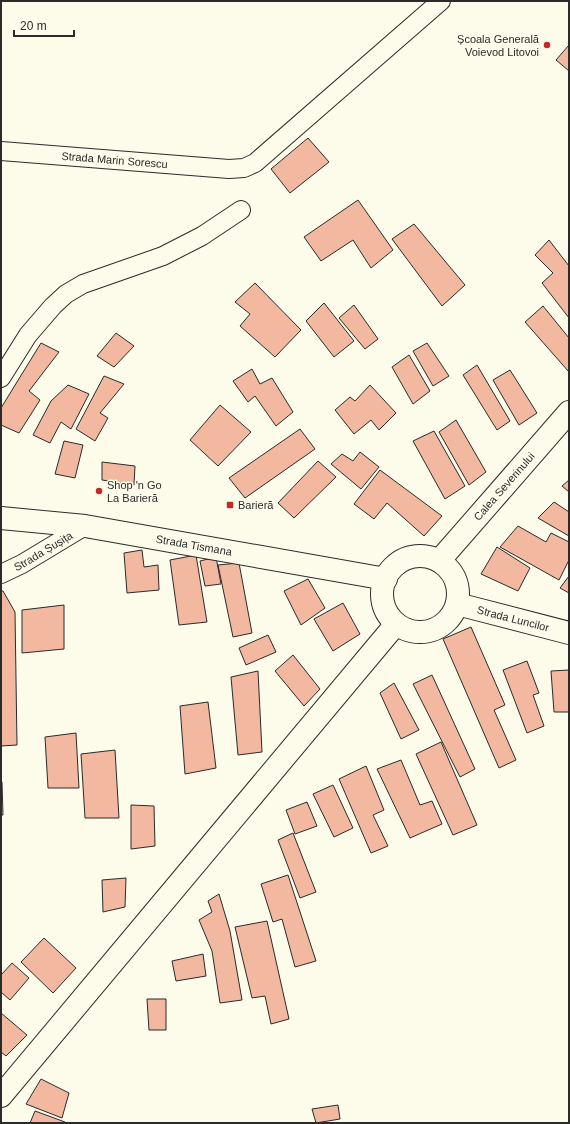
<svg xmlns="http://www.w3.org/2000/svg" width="570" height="1124" viewBox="0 0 570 1124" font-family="Helvetica,sans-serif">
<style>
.building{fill:#f2b8a0;stroke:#2b2b2b}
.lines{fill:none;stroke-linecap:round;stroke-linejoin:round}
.minor-casing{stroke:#2b2b2b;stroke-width:20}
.secondary-casing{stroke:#2b2b2b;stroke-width:24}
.primary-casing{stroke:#2b2b2b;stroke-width:24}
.minor{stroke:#fdfbea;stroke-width:18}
.secondary{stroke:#fdfbea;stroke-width:22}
.primary{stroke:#fdfbea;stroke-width:22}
.poi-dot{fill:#c62828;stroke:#fdfbea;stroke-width:1.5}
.labels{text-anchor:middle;stroke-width:3;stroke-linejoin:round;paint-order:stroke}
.poi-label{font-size:11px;fill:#2b2b2b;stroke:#fdfbea;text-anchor:start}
.street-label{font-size:11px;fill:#2b2b2b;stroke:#fdfbea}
</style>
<rect width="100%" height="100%" fill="#fdfbea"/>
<path class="building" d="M569 45V71L556 60Z
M308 138 329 162 290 193 271 169Z
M358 200 393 250 371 268 353 240 321 261 304 237Z
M414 224 465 285 442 306 392 239Z
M549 240 569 266V318L542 283 553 273 535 255Z
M255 283 301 330 275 357 240 326 250 314 235 302Z
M324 303 354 341 334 357 306 321Z
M354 305 378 339 365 349 339 318Z
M543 306 569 338V372L525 322Z
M116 333 134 346 114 367 97 356Z
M41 343 59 352 29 391 40 400 19 433 1 425V408Z
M427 343 449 376 433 386 413 351Z
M409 355 430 391 413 404 392 367Z
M477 365 510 421 497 430 463 375Z
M252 369 260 384 272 378 293 412 276 426 255 396 248 402 233 381Z
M510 370 537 413 519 425 493 380Z
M104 376 124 384 100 413 108 418 95 441 76 429Z
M68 385 89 394 71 429 61 422 50 443 33 435 51 401Z
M370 385 396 413 379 430 371 420 354 434 335 410 350 397 355 401Z
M220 405 251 432 218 466 190 440Z
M456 420 486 472 469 485 439 432Z
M300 429 315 449 245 498 229 478Z
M434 431 465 486 445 499 413 441Z
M64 441 83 445 75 478 55 474Z
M360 452 379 467 361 489 331 464 342 454 353 461Z
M318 461 336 477 294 518 278 503Z
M102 462 135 466 134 485 102 480Z
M380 470 442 516 424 536 387 503 374 519 354 504Z
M569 480V492L562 486Z
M554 502 569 512V536L538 518Z
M518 526 546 542 551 533 569 542V560L559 580 500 547Z
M497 547 530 568 518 591 481 574Z
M142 550 144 567 158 565 159 590 127 593 124 553Z
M196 555 207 622 179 625 170 560Z
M216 557 221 584 205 586 200 561Z
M239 563 252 633 233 637 218 565Z
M569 576V593L560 588Z
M308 579 325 608 301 625 284 591Z
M1 591H3L15 612 17 745 1 746Z
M343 603 360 634 333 651 314 619Z
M64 605V649L22 653V610Z
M471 627 505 705 494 710 516 760 499 768 443 639Z
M268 635 276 652 246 665 239 648Z
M293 655 320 689 304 706 275 671Z
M527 661 539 693 533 695 544 726 527 733 503 670Z
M569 670V712H554L551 671Z
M258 671 262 752 238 755 231 677Z
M432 675 475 769 460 777 413 684Z
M394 683 419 730 401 739 380 693Z
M208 702 216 768 185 774 180 706Z
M76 733 79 788H48L45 737Z
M441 742 477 825 453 835 416 754Z
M115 750 119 818H85L81 754Z
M401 760 420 805 432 801 442 824 410 838 377 769Z
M366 766 384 810 373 815 388 846 371 853 339 779Z
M1 782H2L3 815H1Z
M333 785 353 828 334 837 313 794Z
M307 802 317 826 295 834 286 810Z
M131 805 154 806 155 846 131 849Z
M293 833 316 892 300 898 278 840Z
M288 875 316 961 295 967 282 919 273 922 261 884Z
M126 878 125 907 103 912 102 880Z
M219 894 230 931 242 1000 220 1003 212 951 199 920 212 912 208 901Z
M267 921 289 1019 271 1024 265 996 252 998 235 927Z
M44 938 76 968 53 993 21 962Z
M203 954 206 976 176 981 172 961Z
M12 963 29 978 10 1000 1 992V975Z
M147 999H166V1030H149Z
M1 1013 27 1035 6 1056 1 1052Z
M41 1079 69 1093 62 1118 26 1104Z
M338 1105 340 1119 316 1123 312 1109Z
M35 1111 65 1122V1123H30Z"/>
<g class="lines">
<defs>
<g id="minor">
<path id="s1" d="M1 151 229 169 244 168 255 163 441 1"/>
<path d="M1 378 28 335 53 306 66 294 83 284 163 256 202 236 241 210"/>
<path id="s2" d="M1 574 22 564 85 526"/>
</g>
<g id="secondary">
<path id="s3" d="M457 604 569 633"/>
</g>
<g id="primary">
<path id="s4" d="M1 518 85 526 386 579"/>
<circle cx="420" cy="594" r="38"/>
<path id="s5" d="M439 561 569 412"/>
<path d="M1 1096 396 624"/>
</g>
</defs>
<use href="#minor" class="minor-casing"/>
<use href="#secondary" class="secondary-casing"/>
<use href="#primary" class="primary-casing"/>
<use href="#minor" class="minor"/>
<use href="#secondary" class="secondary"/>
<use href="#primary" class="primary"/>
</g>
<g class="poi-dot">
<circle cx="547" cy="45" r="4"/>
<circle cx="99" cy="491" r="4"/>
<rect x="226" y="501" width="8" height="8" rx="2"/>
</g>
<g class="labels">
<g class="poi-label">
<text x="539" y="43" text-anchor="end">Școala Generală<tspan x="539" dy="13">Voievod Litovoi</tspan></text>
<text x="107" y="489">Shop 'n Go<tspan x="107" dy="13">La Barieră</tspan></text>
<text x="238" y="509">Barieră</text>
</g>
<g class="street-label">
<text dy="4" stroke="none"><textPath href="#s1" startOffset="114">Strada Marin Sorescu</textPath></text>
<text dy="4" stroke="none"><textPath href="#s5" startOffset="99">Calea Severinului</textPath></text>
<text dy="4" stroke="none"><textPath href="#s4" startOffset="195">Strada Tismana</textPath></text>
<text dy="4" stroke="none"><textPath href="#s2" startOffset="48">Strada Șușița</textPath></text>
<text dy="4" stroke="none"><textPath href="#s3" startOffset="58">Strada Luncilor</textPath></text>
</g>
</g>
<rect width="570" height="1124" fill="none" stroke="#2b2b2b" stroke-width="4"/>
<path d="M14 30v6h60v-6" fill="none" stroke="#2b2b2b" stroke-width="2"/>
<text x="20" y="30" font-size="12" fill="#2b2b2b" stroke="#fdfbea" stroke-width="3" paint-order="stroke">20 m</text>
</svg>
